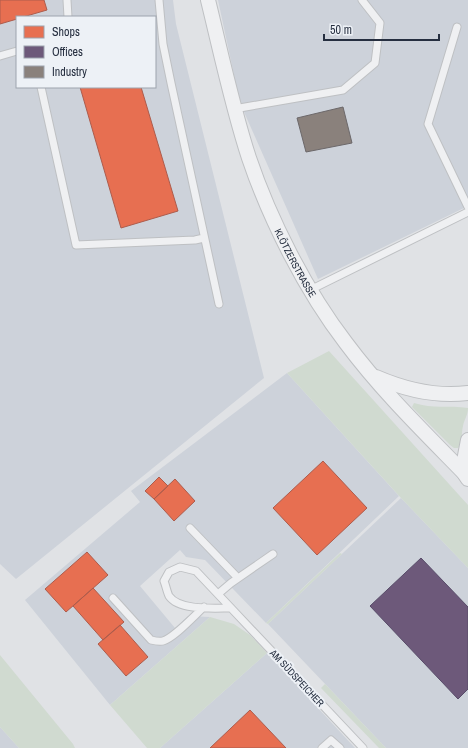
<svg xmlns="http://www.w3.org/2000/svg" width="468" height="748" viewBox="0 0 468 748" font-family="'Archivo Narrow',sans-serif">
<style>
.built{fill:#cdd2da;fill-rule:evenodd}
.green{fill:#d0dad0}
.shops{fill:#e76f51;stroke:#ad5c4c}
.offices{fill:#6d597a;stroke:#584c69}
.industry{fill:#8a817c;stroke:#6c686a}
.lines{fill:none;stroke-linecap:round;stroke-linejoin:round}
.lane-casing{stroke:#bec0c3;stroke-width:9}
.street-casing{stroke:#bec0c3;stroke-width:16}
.lane{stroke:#eff0f2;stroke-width:7}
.street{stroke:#eff0f2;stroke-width:14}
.labels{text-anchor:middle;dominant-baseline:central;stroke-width:4;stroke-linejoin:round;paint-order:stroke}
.street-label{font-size:10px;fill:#262f40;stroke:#edf1f6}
</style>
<rect width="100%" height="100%" fill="#e0e2e5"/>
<!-- built -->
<path class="built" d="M0 0H173L176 24 264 378 16 579 0 564ZM17 17H155V87H17Z
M218 0H468V206L318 279 240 103Z
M287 373 399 496 266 623 205 560 186 557 180 550 140 586 175 628 188 616 210 617 110 705 25 600 140 502 131 491Z
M401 498 468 568V748H386L268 624Z
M267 653 355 748H160Z
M0 727 19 748H0Z"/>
<!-- green -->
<path class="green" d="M329 351 468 505V568L401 498 287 373Z
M414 403C433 409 449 405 468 408 468 415 464 420 463 426 461 434 463 442 458 448H454L450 445 412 407Z
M340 553 342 554 268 624 266 623Z
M210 617 234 624 250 635 267 653 160 748H147L110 705Z
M0 655 73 744 75 748H19L0 727Z
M325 684 386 748H379L321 688Z"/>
<!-- shops -->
<path class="shops" d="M0 0H44L47 10 23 17H17V19L0 24Z
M80 87H141L178 211 121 228Z
M323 461 367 508 317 555 273 508Z
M159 477 168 486 154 499 145 491Z
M175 479 195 501 174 521 154 499Z
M87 552 108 575 66 612 45 589Z
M93 588 124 622 103 640 73 606Z
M120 625 148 657 126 676 98 644Z
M250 710 286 748H210Z"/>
<!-- offices -->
<path class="offices" d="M421 558 468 607V689L458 699 370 606Z"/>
<!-- industry -->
<path class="industry" d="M343 107 352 143 306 152 297 118Z"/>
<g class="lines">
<!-- lane casing -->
<g class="lane-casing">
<path id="lane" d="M67 0 68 17
M159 0 163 44 171 83 219 304
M457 27 428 124 468 207
M0 56 17 51
M41 87 76 245 195 240 204 238
M234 109 343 90 375 63 380 23 362 0
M310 290 468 212
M190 528 238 578
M218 594 231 583 273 554
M113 598 151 640C155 641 159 642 163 641 174 638 194 616 204 607
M231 608C215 608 179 611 169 596 167 592 166 586 164 581L169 572 180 567 196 571 231 608 363 748
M322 748 331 740 340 748"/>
</g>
<!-- street casing -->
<g class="street-casing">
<g id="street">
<path id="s1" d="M208 0C221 53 232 106 249 158 270 220 306 291 346 343 381 390 423 431 464 473L468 479"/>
<path d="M376 377C406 390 436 397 468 393"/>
<path d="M464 473V461L468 440"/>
</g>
</g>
<!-- lane -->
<use href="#lane" class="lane"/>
<!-- street -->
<use href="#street" class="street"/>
</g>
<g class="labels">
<!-- street labels -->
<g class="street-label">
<text stroke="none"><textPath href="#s1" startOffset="278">KLÖTZERSTRASSE</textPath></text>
<text transform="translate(297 678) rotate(47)">AM SÜDSPEICHER</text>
</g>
</g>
<!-- legend -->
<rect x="16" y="16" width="140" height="72" fill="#edf1f6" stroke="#9da3ad"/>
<rect x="24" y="26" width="20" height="12" fill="#e76f51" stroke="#9da3ad"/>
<text x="52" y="36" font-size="12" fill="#262f40">Shops</text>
<rect x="24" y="46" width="20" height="12" fill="#6d597a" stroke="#9da3ad"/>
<text x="52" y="56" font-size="12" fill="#262f40">Offices</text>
<rect x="24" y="66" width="20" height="12" fill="#8a817c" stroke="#9da3ad"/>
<text x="52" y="76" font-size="12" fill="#262f40">Industry</text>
<!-- scale -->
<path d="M324 34v6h115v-6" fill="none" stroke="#262f40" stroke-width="2"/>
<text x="330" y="34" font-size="12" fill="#262f40" stroke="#edf1f6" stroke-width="3" paint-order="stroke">50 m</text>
</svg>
